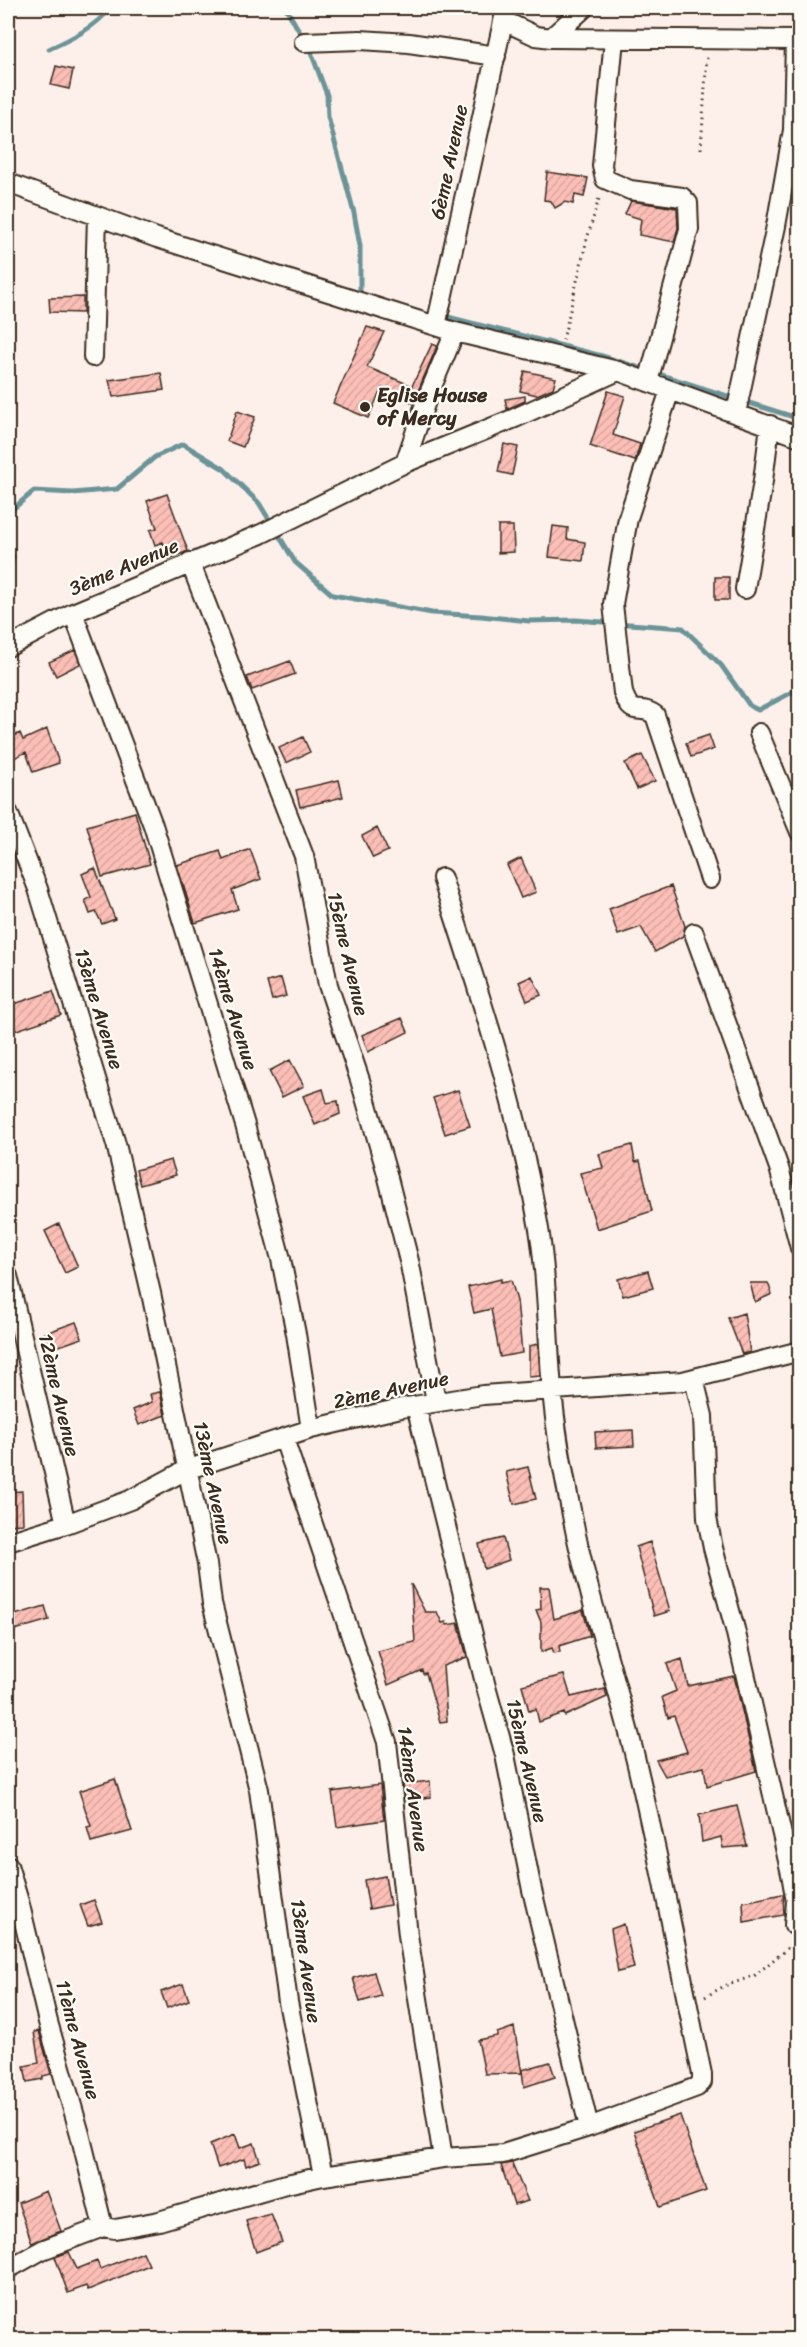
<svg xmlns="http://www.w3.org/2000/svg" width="807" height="2347" viewBox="0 0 807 2347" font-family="Sriracha,sans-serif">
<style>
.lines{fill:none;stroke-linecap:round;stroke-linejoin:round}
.stream{stroke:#6c9498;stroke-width:5}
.building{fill:url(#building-hatch);stroke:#3b2a1e;stroke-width:1.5}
.street-casing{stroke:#3b2a1e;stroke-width:22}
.path{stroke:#3b2a1e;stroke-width:3;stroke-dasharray:1.5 4.5;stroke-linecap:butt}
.street{stroke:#fdfcf7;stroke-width:18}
.poi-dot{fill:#3b2a1e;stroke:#fdfcf7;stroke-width:2}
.labels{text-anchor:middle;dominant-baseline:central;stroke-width:4.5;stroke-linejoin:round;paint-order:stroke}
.street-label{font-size:20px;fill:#3b2a1e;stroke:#fdfcf7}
.poi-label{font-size:20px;font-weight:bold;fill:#3b2a1e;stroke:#fdfcf7;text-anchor:start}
</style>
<defs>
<pattern id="building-hatch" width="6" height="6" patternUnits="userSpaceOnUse" patternTransform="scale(1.5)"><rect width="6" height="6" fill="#fbbfb7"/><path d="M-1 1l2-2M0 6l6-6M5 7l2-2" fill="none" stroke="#d8a49d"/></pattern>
</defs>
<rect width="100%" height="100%" fill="#fdf0ea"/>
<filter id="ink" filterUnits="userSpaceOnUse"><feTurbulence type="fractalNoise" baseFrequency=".0167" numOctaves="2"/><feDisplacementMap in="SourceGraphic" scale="12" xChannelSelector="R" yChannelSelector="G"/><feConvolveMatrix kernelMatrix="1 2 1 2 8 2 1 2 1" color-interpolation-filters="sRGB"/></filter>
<g filter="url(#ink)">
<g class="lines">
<!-- stream -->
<path class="stream" d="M286 8 311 52 327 95 328 117 354 213 360 246V293
M49 49C71 39 96 27 110 8
M445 313 444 316 602 356 800 419
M8 513 34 491 73 493 117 489 155 457 183 444 224 469 259 503 295 562 333 595 432 613 481 616 529 621 576 620 683 628 721 665 750 706 758 710 800 688
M8 543 13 557 8 572"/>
</g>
<!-- building -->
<path class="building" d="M56 66 73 70 69 89 51 85Z
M547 172 588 178 584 197 575 195 573 204 565 202 555 208 551 201 544 200Z
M631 201 677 208 678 228 674 242 639 235 641 219 625 214Z
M83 297V313L50 312 49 298Z
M367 327 384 332 367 367 412 386 432 344 437 346 413 403 382 388 368 418 333 403Z
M525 371 556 378 553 388 537 395 520 391Z
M161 373 164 390 113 397 109 380Z
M608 391 625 396 613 435 640 444 635 461 590 446Z
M525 396V401L507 409 505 399Z
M237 411 255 417 243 447 227 441Z
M504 444 518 447 512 475 498 472Z
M167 494 188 551 169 559 163 542 155 545 150 530 157 528 147 501Z
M498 526H513L514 552 498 553Z
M553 526 568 528 567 539 585 542 583 561 549 557Z
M715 577H729V600H715Z
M75 650 80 664 56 676 49 662Z
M290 661 295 674 252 690 247 677Z
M47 729 59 763 33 772 26 752 8 761V739L20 733 23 740Z
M709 735 714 749 691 757 686 743Z
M303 737 310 752 286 763 279 748Z
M642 755 655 781 637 789 625 763Z
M339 780 343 797 300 807 296 790Z
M135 812 150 864 102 877 87 826Z
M377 828 388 851 373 858 362 836Z
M250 849 261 879 232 890 238 909 195 923 177 865 220 851 223 860Z
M521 858 536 892 521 898 507 865Z
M95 868 115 919 102 924 96 912 90 914 85 900 91 897 82 874Z
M671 886 685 926 683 936 655 952 641 927 618 935 609 909Z
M532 976 541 995 527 1001 519 982Z
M281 978 286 996 272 1000 267 982Z
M53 991 61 1015 8 1033V1006Z
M402 1018 408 1032 368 1052 362 1035Z
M290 1060 304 1086 282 1097 269 1071Z
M323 1089 327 1103 338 1101 340 1114 315 1125 303 1096Z
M458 1090 470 1126 445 1134 433 1098Z
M632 1145 635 1162 640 1161 652 1211 597 1229 580 1173 603 1168 599 1154Z
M171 1160 176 1175 140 1185 136 1170Z
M59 1224 78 1267 65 1273 45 1231Z
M648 1271 653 1288 623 1296 618 1279Z
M501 1279V1282L511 1280 517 1301 522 1353 500 1357 491 1309 474 1313 468 1287Z
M750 1283H768L772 1294 755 1302Z
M744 1313 750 1352 742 1354 728 1318Z
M76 1322 82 1338 45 1351 40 1335Z
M538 1344 540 1376 529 1377V1346Z
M160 1392 165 1415 139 1425 133 1410 152 1402 150 1394Z
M633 1430 634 1446 596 1448 595 1432Z
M528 1467 536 1499 514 1504 506 1472Z
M22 1491 23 1524 8 1525V1492Z
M503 1538 509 1560 484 1569 479 1544Z
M650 1542 670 1611 654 1616 636 1547Z
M411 1584 425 1612H437L442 1623 446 1622 447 1625 458 1623 467 1657 443 1666 447 1721 440 1722 426 1673 423 1674 422 1670 388 1685 378 1651 415 1642Z
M540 1587H549L554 1619 583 1610 590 1636 559 1646 560 1652 554 1653 552 1648 541 1652V1622L536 1610 541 1609Z
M45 1606 49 1620 8 1632V1617Z
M682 1659 688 1686 734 1676 756 1771 707 1786 704 1767 665 1776 656 1760 687 1752 674 1716 668 1718 662 1697 676 1691 667 1664Z
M564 1675 571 1697 605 1689 607 1697 565 1716 564 1713 539 1722 536 1709 529 1711 522 1685Z
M115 1779 132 1831 91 1842 87 1827 91 1826 79 1791Z
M430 1781 431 1797 405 1800 403 1784Z
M380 1785 384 1820 337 1827 332 1792Z
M737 1806 747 1846 723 1848 721 1837 702 1842 699 1815Z
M385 1876 390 1905 369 1909 364 1880Z
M783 1894 784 1915 744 1922 743 1902Z
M94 1900 102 1922 88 1926 80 1905Z
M624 1924 634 1968 618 1972 611 1929Z
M374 1972 381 1996 360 2002 353 1978Z
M183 1984 189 2000 167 2008 161 1992Z
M514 2027 522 2073 485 2074 478 2040 497 2036V2033Z
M39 2031 51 2074 43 2076V2079L27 2082 24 2066 39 2063 34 2032Z
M550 2062 555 2077 524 2087 522 2070Z
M680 2115 706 2191 660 2207 634 2131Z
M235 2134 240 2148 254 2143 260 2161 246 2166 244 2159 218 2168 210 2144Z
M512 2163 528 2201 514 2205 501 2165Z
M46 2191 61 2231 32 2243 18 2203Z
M271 2214 282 2242 256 2252 246 2221Z
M69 2252 77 2269 97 2261 100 2269 143 2252 149 2265 88 2290 86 2286 68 2293 55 2257Z"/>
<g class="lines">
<!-- street casing -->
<g class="street-casing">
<path id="street" d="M504 21 536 36 551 38 800 40
M551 38 584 8
M614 39 602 166 605 179 630 190 682 197 688 203 689 229 648 382
M304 42 360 40 409 43 496 56
M8 183 157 238 455 332 618 371 800 437
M436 326 506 8
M93 357 97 216
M670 390 628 518 613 604 623 693C634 721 638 702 655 715L710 879
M736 413 776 226 793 130 795 40
M405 463 427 398 455 332
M190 562 304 856 328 985 360 1080 386 1170 410 1265 436 1401
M745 589 763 481 770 425
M73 613 153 825 245 1125 281 1259 296 1334 311 1429
M8 647 73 613 261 534 405 463 515 418 618 371
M759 733 800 832
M8 812 38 889 116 1144 151 1293 207 1564 212 1603 259 1790 288 2002 323 2176
M694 933 779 1168 800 1248
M8 1276 66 1524
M694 1379 703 1416 707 1518 713 1548 735 1629 791 1874 796 1902 794 1925
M416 1406 486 1687 505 1755 532 1890 589 2127
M284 1439 387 1742 408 1935 443 2158
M8 1542 66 1524 130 1500 186 1470 311 1429 401 1408 483 1395 683 1381 800 1351
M8 1865 20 1905 48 2022 80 2134 103 2227
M8 2269 42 2250 103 2227 115 2229 159 2221 282 2185 323 2176 443 2158 503 2154 589 2127 697 2087 702 2082V2074C680 1970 661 1865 636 1761 616 1677 587 1595 571 1510 563 1470 555 1429 552 1388 547 1335 548 1282 539 1229 519 1110 479 993 442 878"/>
</g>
<!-- path -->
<path class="path" d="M701 149 707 56
M563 340 587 239 600 195
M705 1997 724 1986 754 1976 795 1942"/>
<!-- street -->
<use href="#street" class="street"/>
</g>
</g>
<!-- markers -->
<circle class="poi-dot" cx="365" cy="407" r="6"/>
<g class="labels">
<!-- street labels -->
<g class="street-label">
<text transform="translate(449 162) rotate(-78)">6ème Avenue</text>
<text transform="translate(124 567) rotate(-23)">3ème Avenue</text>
<text transform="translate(348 954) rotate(77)">15ème Avenue</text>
<text transform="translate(99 1009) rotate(73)">13ème Avenue</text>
<text transform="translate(233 1009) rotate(73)">14ème Avenue</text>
<text transform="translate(391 1390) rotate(-12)">2ème Avenue</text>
<text transform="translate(59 1395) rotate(77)">12ème Avenue</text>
<text transform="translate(213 1483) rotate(78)">13ème Avenue</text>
<text transform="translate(527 1761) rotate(77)">15ème Avenue</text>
<text transform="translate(413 1789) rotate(82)">14ème Avenue</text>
<text transform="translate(306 1961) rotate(82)">13ème Avenue</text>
<text transform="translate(78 2040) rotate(75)">11ème Avenue</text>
</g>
<!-- poi labels -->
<g class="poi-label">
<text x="377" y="395">Eglise House<tspan x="377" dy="23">of Mercy</tspan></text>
</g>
</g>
<!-- margin -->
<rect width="807" height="2347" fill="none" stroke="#fdfcf7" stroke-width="30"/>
<rect x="15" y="15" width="777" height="2317" fill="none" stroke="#3b2a1e" stroke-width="2" filter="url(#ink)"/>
</svg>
